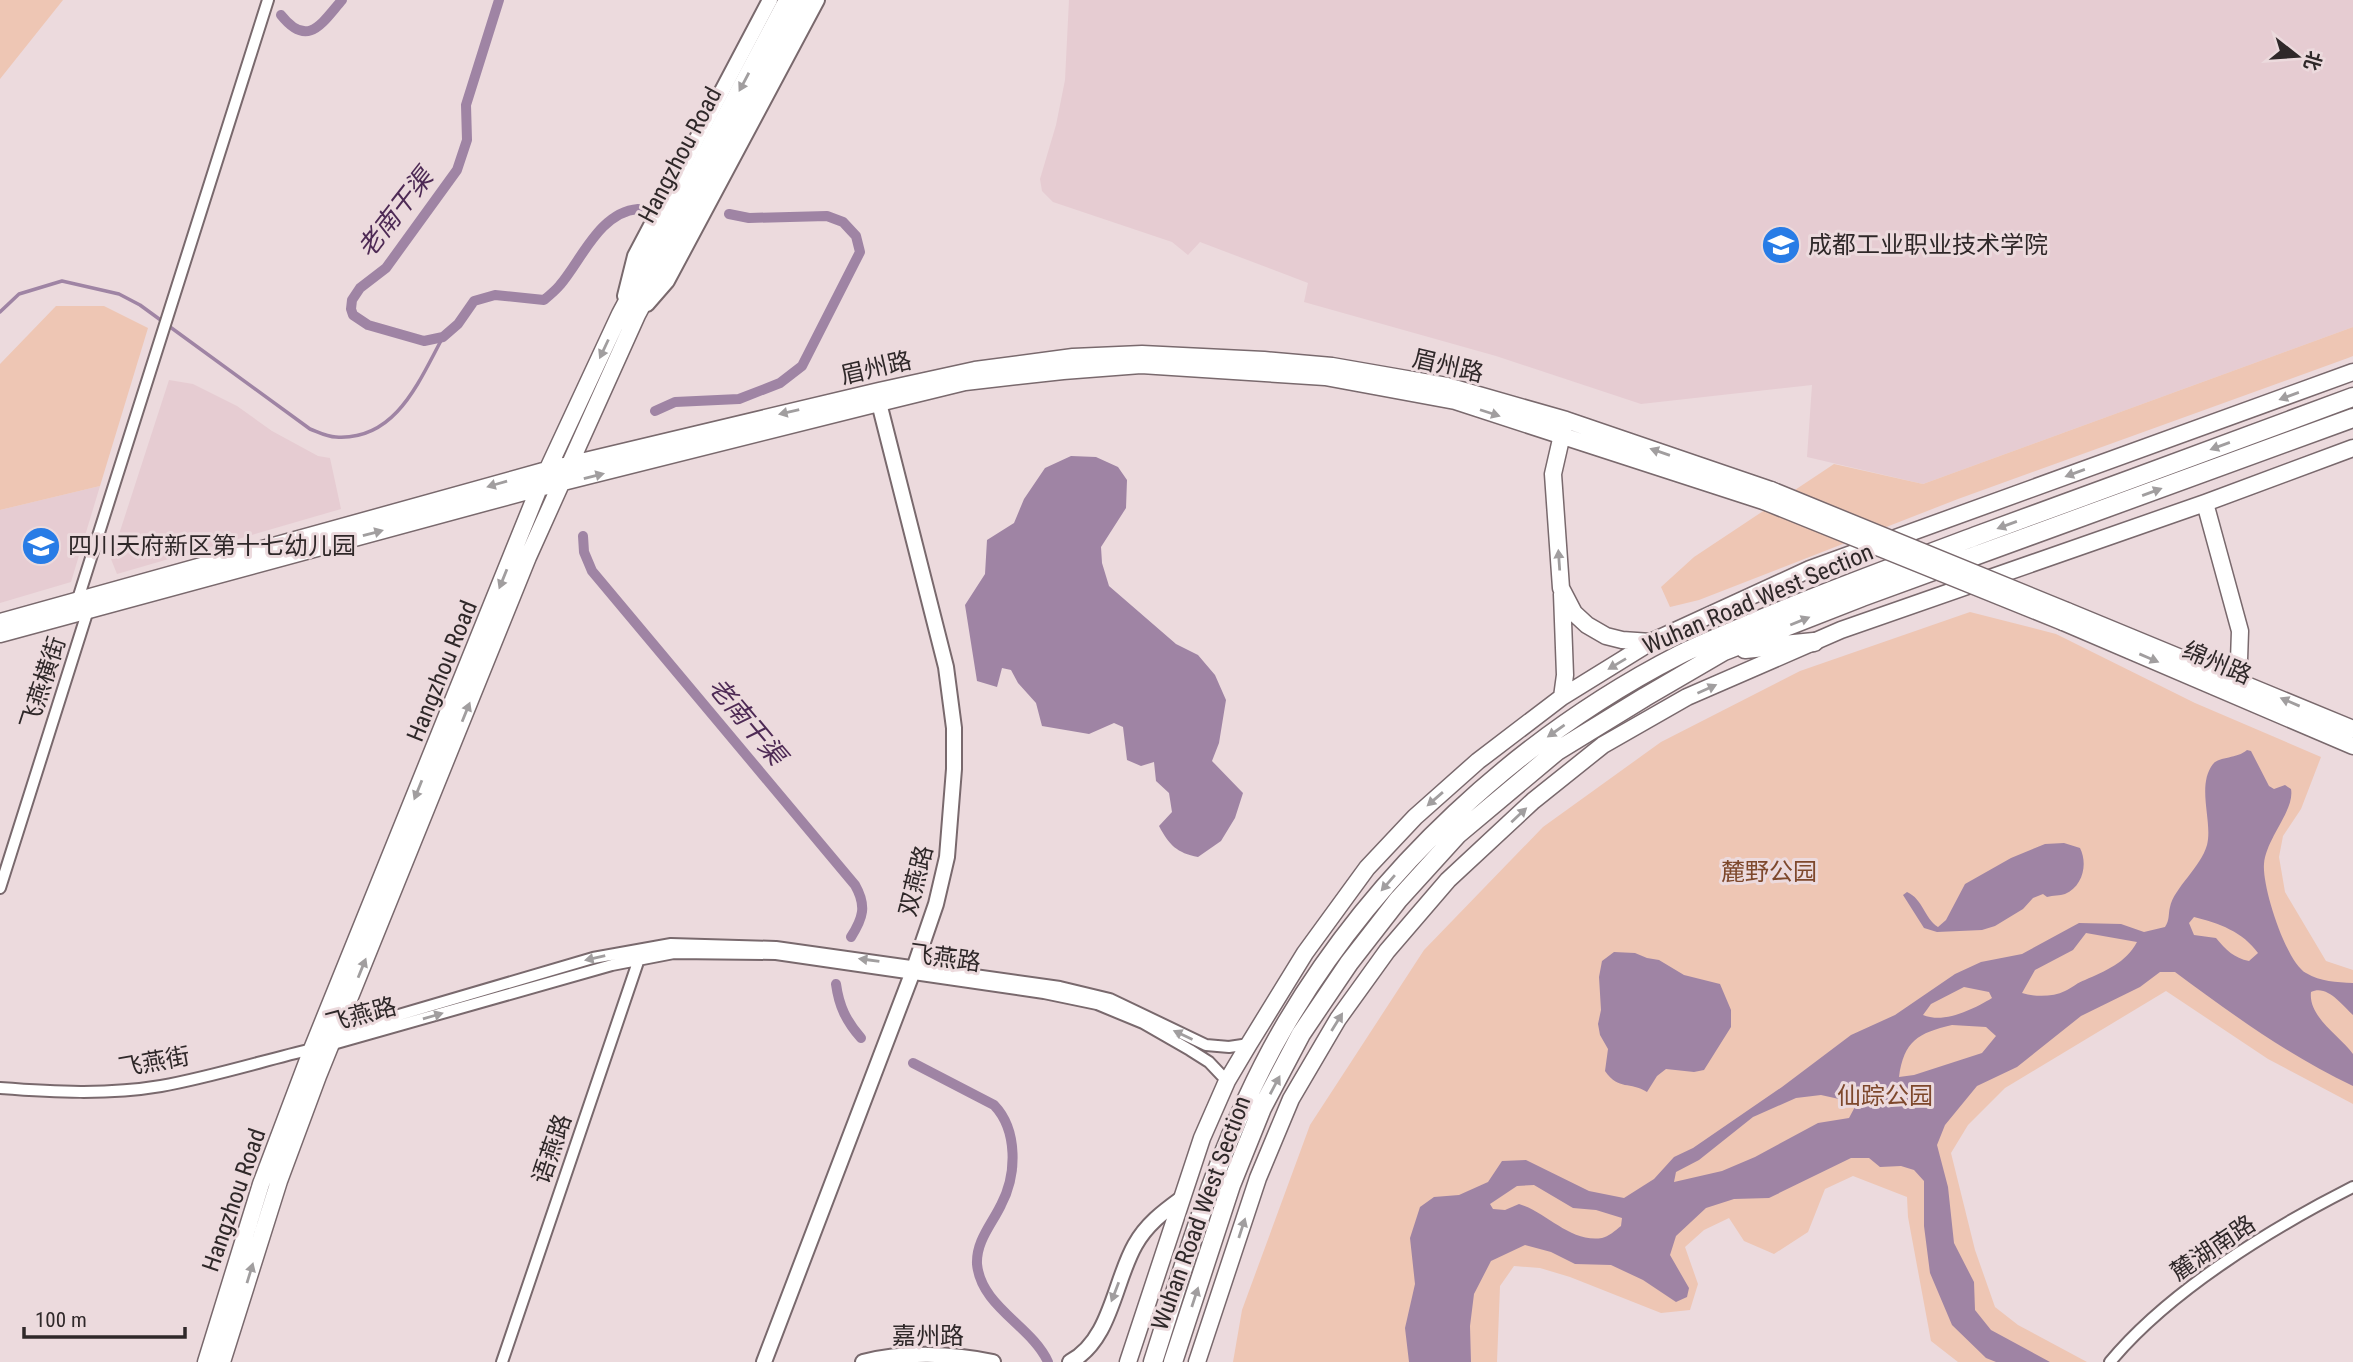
<svg xmlns="http://www.w3.org/2000/svg" width="2353" height="1362" viewBox="0 0 2353 1362" font-family="'Roboto Condensed','Noto Sans SC',sans-serif">
<style>
.built{fill:#e6ccd2}
.green{fill:#eec6b4}
.water{fill:#9f84a4;fill-rule:evenodd}
.lines{fill:none;stroke-linecap:round;stroke-linejoin:round}
.stream{stroke:#9f84a4;stroke-width:3.5}
.canal{stroke:#9f84a4;stroke-width:10}
.minor-casing{stroke:#79696d;stroke-width:14}
.tertiary-casing{stroke:#79696d;stroke-width:18}
.secondary-casing{stroke:#79696d;stroke-width:19}
.trunk-casing{stroke:#79696d;stroke-width:21}
.minor{stroke:#fff;stroke-width:10}
.tertiary{stroke:#fff;stroke-width:14}
.secondary{stroke:#fff;stroke-width:16}
.trunk{stroke:#fff;stroke-width:18}
.secondary-bridge-casing{stroke:#79696d;stroke-width:19;stroke-linecap:butt}
.secondary-bridge{stroke:#fff;stroke-width:16}
.oneway{fill:#a19e9f}
.labels{text-anchor:middle;dominant-baseline:central;stroke-width:6;stroke-linejoin:round;paint-order:stroke}
.street-label{font-size:24px;fill:#2f2829;stroke:#ecdadd}
.poi-label{font-size:24px;fill:#2f2829;stroke:#ecdadd;text-anchor:start}
.park-label{font-size:24px;fill:#7e482c;stroke:#ecdadd}
.water-label{font-size:26px;font-style:italic;fill:#4e2a55;stroke:#ecdadd}
</style>
<rect width="100%" height="100%" fill="#ecdadd"/>
<!-- built -->
<path class="built" d="M1069 0H2353V327L1923 484 1807 457 1812 385 1641 404 1496 356 1304 302 1308 283 1200 242 1188 255 1172 242 1053 202 1042 191 1040 179 1056 125 1065 80Z
M169 380 193 384 237 406 272 431 318 456 330 458 341 509 117 574 111 559Z
M100 486 71 582 0 603V510Z"/>
<!-- green -->
<path class="green" d="M0 0H63L0 79Z
M56 306H104L148 328 100 486 0 510V364Z
M2353 327V356L2348 358 1958 499 1699 600 1670 607 1661 587 1694 557 1834 464 1923 484Z
M1970 612 2056 634 2195 703 2321 757 2301 809 2283 836 2279 857 2285 892 2326 961 2353 970V1104L2268 1059 2166 991 2005 1088 1968 1125 1951 1153 1975 1250 1995 1307 2018 1325 2087 1362H1958L1931 1341 1908 1217 1907 1197 1853 1176 1825 1189 1808 1232 1774 1254 1744 1241 1729 1218 1704 1230 1685 1247 1698 1284 1690 1310 1661 1313 1570 1277 1540 1268 1514 1266 1500 1286 1497 1362H1233L1242 1310 1310 1125 1424 950 1543 827 1661 742 1800 671Z"/>
<!-- water -->
<path class="water" d="M1071 456 1096 457 1118 467 1127 480 1126 508 1101 547 1102 563 1109 586 1176 644 1198 655 1215 675 1226 700 1219 743 1212 761 1243 793 1235 818 1221 841 1198 857C1177 853 1169 845 1159 826L1172 812 1169 793 1156 781 1154 762 1141 766 1127 760 1123 727 1114 723 1089 734 1042 726 1036 703 1018 683 1011 670 1002 668 997 687 977 681 965 605 985 574 987 540 1014 523 1024 499 1045 468Z
M2247 750 2251 751 2269 786 2274 789 2285 785 2291 789C2295 810 2266 838 2264 864 2262 887 2286 962 2306 973 2321 982 2336 982 2353 983V1015C2342 1005 2327 984 2311 992 2308 1017 2340 1036 2353 1054V1086C2289 1056 2232 1014 2175 972H2160L2140 987 2081 1016 2017 1067 1977 1086 1945 1125 1937 1145 1948 1187 1954 1243 1974 1282 1975 1310 1991 1330 2050 1362H1996L1986 1358 1952 1325 1930 1273 1924 1226V1181L1914 1170 1901 1166 1880 1167 1869 1158H1851L1769 1198 1734 1199 1706 1208 1676 1236 1670 1255 1689 1288 1687 1297 1676 1302 1643 1280 1611 1265 1575 1264 1551 1252 1525 1245 1491 1261 1474 1294 1470 1326 1471 1362H1409L1405 1328 1415 1284 1410 1238 1420 1207 1434 1197 1459 1195 1488 1182 1502 1161 1526 1160 1589 1191 1624 1198 1654 1179 1674 1157 1693 1148 1782 1087 1851 1035 1895 1015 1955 974 1981 962 2022 954 2079 923 2121 924 2144 932 2165 927C2170 919 2168 915 2170 907 2174 888 2201 867 2207 845 2213 821 2196 786 2213 764 2220 756 2237 759 2247 750ZM2194 917C2219 923 2243 932 2258 953L2249 961C2234 958 2226 950 2216 938L2194 935 2189 923ZM2086 933 2137 942C2126 963 2105 971 2085 980 2078 982 2072 988 2065 991 2053 997 2035 997 2022 993L2035 970 2073 950ZM1964 987 1989 992 1992 998C1974 1009 1944 1024 1923 1015L1931 1004ZM1952 1025 1986 1027 1996 1036 1982 1053 1914 1075 1899 1077C1904 1041 1918 1033 1952 1025ZM1821 1095 1857 1103 1849 1118 1818 1123 1755 1157 1722 1171 1674 1182 1676 1172 1699 1160 1753 1117 1796 1098ZM1534 1185 1573 1208 1596 1210 1622 1218 1621 1226C1616 1230 1608 1237 1602 1238 1570 1243 1547 1212 1519 1204L1505 1210 1493 1209 1490 1204 1517 1186Z
M2064 843 2080 848C2088 864 2083 886 2065 894 2060 896 2053 895 2047 897L2043 894 2033 898 2023 909 1995 926 1982 930 1937 932 1924 928 1903 895 1907 892C1923 899 1924 918 1938 927L1946 920 1965 884 2011 858 2045 844Z
M1614 952 1635 953 1647 958 1659 960 1684 975 1720 984 1731 1010V1027L1704 1070 1694 1072 1666 1069 1657 1076 1647 1092C1630 1081 1619 1091 1605 1071L1608 1049 1600 1035 1598 1024 1601 1010 1599 977 1602 961Z"/>
<g class="lines">
<!-- stream -->
<path class="stream" d="M0 312 19 294 62 281 119 294 140 305 310 429C318 432 327 437 336 437 396 441 419 381 443 337"/>
<!-- canal -->
<path class="canal" d="M499 0 466 105 467 140 457 170 386 268 360 288 352 300 351 309 353 315 368 325 424 341 443 337 458 324 474 301 495 295 544 300C550 295 556 290 560 285 582 259 600 212 638 209
M281 15C308 49 322 23 342 0
M655 411 675 402 739 399 780 383 802 366 860 252 856 236 843 222 827 216 749 218 729 214
M583 536 584 552 592 571 855 885C867 906 863 918 851 937
M836 984C839 1006 846 1021 861 1038
M913 1063 994 1105C1018 1130 1017 1175 1001 1205 992 1224 976 1241 977 1264 981 1307 1032 1326 1048 1362"/>
<!-- minor casing -->
<g class="minor-casing">
<path id="minor" d="M77 602 268 0
M0 888 88 610
M334 1034 593 958 671 944 776 947 1060 987 1110 999 1206 1045 1229 1047 1249 1044
M326 1046 612 965 674 953 776 954 1044 993 1097 1004 1143 1023 1190 1050 1209 1062 1227 1081
M0 1088C53 1092 108 1095 161 1086 211 1077 262 1061 312 1049
M502 1362 640 956
M2110 1362C2169 1291 2270 1229 2353 1187"/>
</g>
<!-- tertiary casing -->
<g class="tertiary-casing">
<path id="tertiary" d="M625 296 635 256 770 0
M647 304 667 281 817 0
M764 1362 912 974 936 904 947 857 954 769V728L946 667 879 403V394
M863 1362C902 1352 953 1353 993 1362
M1070 1362C1111 1340 1114 1282 1135 1245 1146 1225 1163 1212 1181 1199"/>
</g>
<!-- secondary casing -->
<g class="secondary-casing">
<path id="secondary" d="M1564 426 1553 474 1561 588 1574 613 1587 625 1606 636 1622 640 1651 642
M2205 503 2240 631 2239 660 2230 687
M1562 594 1565 675 1562 697
M2067 611 2353 729
M0 622 547 470 879 391 975 370 1073 357 1142 354 1264 360 1332 366 1447 386 1566 420 1771 490
M2063 622 2353 746
M0 634 539 488 879 403 965 382 1063 371 1141 365 1325 377 1455 401 1766 502
M206 1362 261 1184 312 1049 539 488 620 314 787 0
M222 1362 279 1181 318 1076 528 557 637 315 804 0
M1128 1362 1202 1138 1227 1081 1249 1044 1305 953 1367 868 1415 817 1478 761 1562 697 1651 642 1810 569 2353 372
M1197 1362 1258 1178 1291 1099 1338 1019 1387 951 1448 880 1533 801 1603 745 1687 697 1841 630 2205 503 2353 448"/>
</g>
<!-- trunk casing -->
<g class="trunk-casing">
<path id="trunk" d="M1745 649 1814 642
M1153 1362C1190 1246 1223 1132 1284 1027 1375 871 1519 737 1679 655 1703 643 1729 633 1754 622 1827 591 1902 564 1976 536 2102 490 2227 444 2353 397
M1173 1362 1231 1185 1262 1108 1301 1034 1349 963 1398 900 1458 834 1557 751 1645 697 1724 651 1862 597 2353 418"/>
</g>
<!-- minor -->
<use href="#minor" class="minor"/>
<!-- tertiary -->
<use href="#tertiary" class="tertiary"/>
<!-- secondary -->
<use href="#secondary" class="secondary"/>
<!-- trunk -->
<use href="#trunk" class="trunk"/>
<!-- secondary-bridge casing -->
<g class="secondary-bridge-casing">
<path id="secondary-bridge" d="M1771 490 2067 611
M1766 502 2063 622"/>
</g>
<!-- secondary-bridge -->
<use href="#secondary-bridge" class="secondary-bridge"/>
</g>
<!-- one-way arrows -->
<defs><path id="oneway-solid" d="M-6-.8H1V-3.2L6.5 0L1 3.2V.8H-6Z" transform="scale(1.75)"/></defs>
<g class="oneway">
<use href="#oneway-solid" transform="translate(744 82) rotate(118)"/>
<use href="#oneway-solid" transform="translate(604 349) rotate(115)"/>
<use href="#oneway-solid" transform="translate(2289 396) rotate(160)"/>
<use href="#oneway-solid" transform="translate(789 412) rotate(167)"/>
<use href="#oneway-solid" transform="translate(1490 413) rotate(18)"/>
<use href="#oneway-solid" transform="translate(2220 446) rotate(160)"/>
<use href="#oneway-solid" transform="translate(1660 452) rotate(-161)"/>
<use href="#oneway-solid" transform="translate(2075 473) rotate(160)"/>
<use href="#oneway-solid" transform="translate(594 476) rotate(-14)"/>
<use href="#oneway-solid" transform="translate(497 484) rotate(164)"/>
<use href="#oneway-solid" transform="translate(2152 492) rotate(-20)"/>
<use href="#oneway-solid" transform="translate(2007 525) rotate(160)"/>
<use href="#oneway-solid" transform="translate(373 533) rotate(-15)"/>
<use href="#oneway-solid" transform="translate(1559 560) rotate(-94)"/>
<use href="#oneway-solid" transform="translate(503 579) rotate(112)"/>
<use href="#oneway-solid" transform="translate(1800 621) rotate(-22)"/>
<use href="#oneway-solid" transform="translate(2149 658) rotate(23)"/>
<use href="#oneway-solid" transform="translate(1617 664) rotate(149)"/>
<use href="#oneway-solid" transform="translate(1707 689) rotate(-24)"/>
<use href="#oneway-solid" transform="translate(2290 702) rotate(-157)"/>
<use href="#oneway-solid" transform="translate(466 712) rotate(-68)"/>
<use href="#oneway-solid" transform="translate(1556 731) rotate(145)"/>
<use href="#oneway-solid" transform="translate(418 790) rotate(112)"/>
<use href="#oneway-solid" transform="translate(1435 799) rotate(139)"/>
<use href="#oneway-solid" transform="translate(1519 815) rotate(-43)"/>
<use href="#oneway-solid" transform="translate(1388 883) rotate(131)"/>
<use href="#oneway-solid" transform="translate(595 958) rotate(167)"/>
<use href="#oneway-solid" transform="translate(869 960) rotate(-172)"/>
<use href="#oneway-solid" transform="translate(362 968) rotate(-68)"/>
<use href="#oneway-solid" transform="translate(433 1016) rotate(-16)"/>
<use href="#oneway-solid" transform="translate(1337 1022) rotate(-58)"/>
<use href="#oneway-solid" transform="translate(1183 1035) rotate(-155)"/>
<use href="#oneway-solid" transform="translate(1275 1085) rotate(-62)"/>
<use href="#oneway-solid" transform="translate(1242 1228) rotate(-72)"/>
<use href="#oneway-solid" transform="translate(250 1273) rotate(-73)"/>
<use href="#oneway-solid" transform="translate(1115 1292) rotate(111)"/>
<use href="#oneway-solid" transform="translate(1195 1297) rotate(-72)"/>
</g>
<!-- icons -->
<defs>
<g id="school-disc" transform="scale(2.0125)"><circle r="9.5" fill="#287ce6" stroke="#ecdadd"/><path d="M0-5L7-2L0 1L-7-2ZM-4 1L0 2.5L4 1V4Q0 6-4 4Z" fill="#fff"/></g>
</defs>
<g fill-rule="evenodd">
<use href="#school-disc" x="1781" y="245"/>
<use href="#school-disc" x="41" y="546"/>
</g>
<g class="labels">
<!-- street labels -->
<g class="street-label">
<text transform="translate(680 155) rotate(-62)">Hangzhou Road</text>
<text transform="translate(1448 366) rotate(13)">眉州路</text>
<text transform="translate(876 368) rotate(-13)">眉州路</text>
<text transform="translate(1758 599) rotate(-23)">Wuhan Road West Section</text>
<text transform="translate(2217 663) rotate(23)">绵州路</text>
<text transform="translate(442 671) rotate(-68)">Hangzhou Road</text>
<text transform="translate(43 683) rotate(-72)">飞燕横街</text>
<text transform="translate(916 881) rotate(-76)">双燕路</text>
<text transform="translate(945 958) rotate(8)">飞燕路</text>
<text transform="translate(361 1015) rotate(-15)">飞燕路</text>
<text transform="translate(154 1062) rotate(-10)">飞燕街</text>
<text transform="translate(552 1149) rotate(-71)">语燕路</text>
<text transform="translate(234 1200) rotate(-71)">Hangzhou Road</text>
<text transform="translate(1201 1213) rotate(-70)">Wuhan Road West Section</text>
<text transform="translate(2213 1248) rotate(-34)">麓湖南路</text>
<text x="928" y="1336">嘉州路</text>
</g>
<!-- poi labels -->
<g class="poi-label">
<text x="1808" y="245">成都工业职业技术学院</text>
<text x="68" y="546">四川天府新区第十七幼儿园</text>
</g>
<!-- park labels -->
<g class="park-label">
<text x="1769" y="872">麓野公园</text>
<text x="1885" y="1096">仙踪公园</text>
</g>
<!-- water labels -->
<g class="water-label">
<text transform="translate(395 213) rotate(-52)">老南干渠</text>
<text transform="translate(747 721) rotate(50)">老南干渠</text>
</g>
</g>
<!-- north arrow -->
<g transform="translate(2297 56) rotate(107)" stroke="#ecdadd" stroke-width="5" paint-order="stroke">
<path d="M0-5L12 26L0 18L-12 26Z" fill="#2f2829"/>
<text y="-10" font-size="19" font-weight="bold" text-anchor="middle" fill="#2f2829">北</text>
</g>
<!-- scale -->
<path d="M24 1327v10h161v-10" fill="none" stroke="#2f2829" stroke-width="3.5"/>
<text x="35" y="1327" font-size="21" fill="#2f2829" stroke="#ecdadd" stroke-width="5" paint-order="stroke">100 m</text>
</svg>
